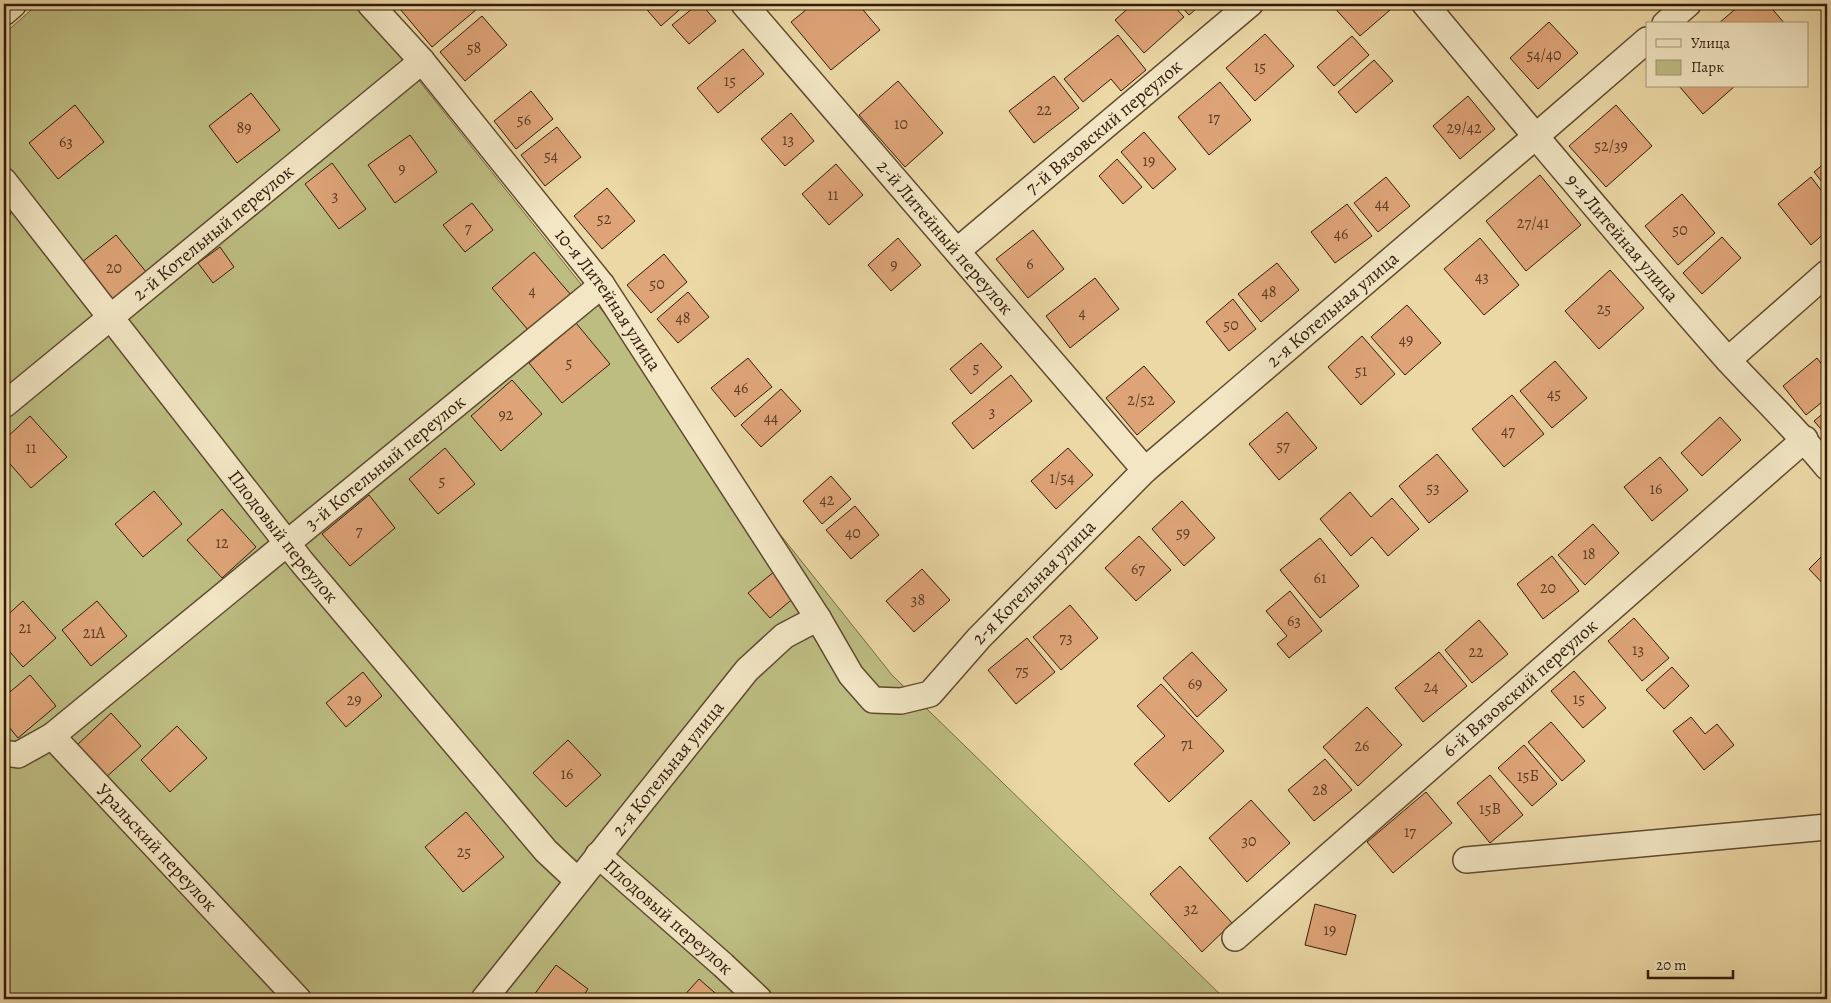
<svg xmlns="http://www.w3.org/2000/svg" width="1831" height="1003" viewBox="0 0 1831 1003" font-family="Alegreya,serif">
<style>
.green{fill:#bdbd82;stroke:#786c46}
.building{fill:#dea478;stroke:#331b09}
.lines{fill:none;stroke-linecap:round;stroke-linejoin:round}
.street-casing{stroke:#614a30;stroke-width:28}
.secondary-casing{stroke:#331b09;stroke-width:30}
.street{stroke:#f2e6c4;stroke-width:25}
.secondary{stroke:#f2e6c4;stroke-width:28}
.labels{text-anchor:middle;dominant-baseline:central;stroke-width:4.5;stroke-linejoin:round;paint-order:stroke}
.number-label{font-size:16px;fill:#5e3d25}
.street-label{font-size:19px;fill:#331b09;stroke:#f2e6c4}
</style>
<rect width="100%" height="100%" fill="#ebd8a5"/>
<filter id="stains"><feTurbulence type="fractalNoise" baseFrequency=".004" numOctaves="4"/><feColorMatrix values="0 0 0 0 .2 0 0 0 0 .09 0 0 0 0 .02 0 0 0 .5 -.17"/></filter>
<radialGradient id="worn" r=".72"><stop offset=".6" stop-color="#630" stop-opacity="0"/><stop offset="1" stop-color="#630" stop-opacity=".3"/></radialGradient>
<!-- green -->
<path class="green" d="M38 4H358L892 675 1225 999H4V34Z"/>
<!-- building -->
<path class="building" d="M406 4H473L477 9 432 47 400 9Z
M642 4H686L661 26Z
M698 4H701L716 21 689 44 672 25Z
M813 4H858L880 30 831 70 791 22Z
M1133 4H1172L1184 17 1144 53 1115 20Z
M1179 4H1202L1189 15Z
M1331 4H1397L1360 36Z
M1741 4H1768L1785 24H1718Z
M1804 4H1817L1809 10Z
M482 16 507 45 465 81 440 52Z
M1549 22 1578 53 1538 89 1510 58Z
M1265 34 1294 66 1255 101 1226 68Z
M1118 35 1146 70 1121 91 1111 79 1083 102 1064 79Z
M1352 36 1369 55 1334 86 1317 67Z
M743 49 764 74 718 113 697 88Z
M1374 60 1393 81 1356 113 1338 92Z
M1054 76 1079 108 1034 143 1009 111Z
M898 81 943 133 905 167 859 115Z
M1220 82 1251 120 1209 155 1178 117Z
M1679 86H1735L1703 114Z
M531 91 553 119 516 149 494 121Z
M251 93 280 130 237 163 209 126Z
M1468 96 1495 129 1460 159 1433 126Z
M75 105 104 142 58 179 29 143Z
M1616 105 1652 146 1606 187 1569 146Z
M791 113 814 141 785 166 761 139Z
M557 127 581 157 545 186 521 155Z
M1144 132 1176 169 1153 189 1121 152Z
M410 135 437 172 395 203 368 165Z
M1117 159 1142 187 1123 204 1099 176Z
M1827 161V188L1814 172Z
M332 163 366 209 339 229 305 184Z
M836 164 863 195 829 225 802 194Z
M1540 175 1581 225 1526 271 1486 221Z
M1386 177 1410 206 1378 232 1354 203Z
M1811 177 1827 198V231L1811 245 1778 204Z
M607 188 635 221 602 249 574 216Z
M4 194 14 206 4 228Z
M1682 194 1715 233 1678 265 1645 226Z
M472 203 493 230 465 252 443 225Z
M1347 204 1372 236 1335 263 1311 232Z
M1033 230 1064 269 1028 298 996 259Z
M116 235 147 273 113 301 82 262Z
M1722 237 1741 258 1702 294 1683 273Z
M898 238 921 265 891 291 868 265Z
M1480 238 1519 285 1484 315 1444 269Z
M220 247 234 267 213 283 198 263Z
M534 252 571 295 529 331 492 288Z
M664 254 687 282 651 313 627 285Z
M1277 263 1299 290 1261 322 1238 294Z
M1610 270 1644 308 1599 349 1565 311Z
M1095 278 1119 309 1070 348 1046 316Z
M688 292 709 317 678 343 657 319Z
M1233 299 1256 329 1229 351 1206 322Z
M1407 305 1441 343 1405 375 1371 337Z
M576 323 610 364 562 403 529 363Z
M1362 336 1395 374 1361 405 1328 367Z
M981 343 1002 367 971 394 950 369Z
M748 358 772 387 735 417 711 388Z
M1817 358 1827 371V398L1806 415 1783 386Z
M1555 361 1587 398 1552 428 1520 391Z
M1144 366 1175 402 1137 435 1106 398Z
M1011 375 1032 401 973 449 952 423Z
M512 380 542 414 501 451 471 416Z
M781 389 801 411 761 447 741 425Z
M1512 395 1544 434 1504 467 1472 429Z
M1827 410V436L1814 421Z
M1287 412 1317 448 1279 480 1249 444Z
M30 416 67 457 31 488 4 457V440Z
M1720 417 1741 440 1702 476 1681 453Z
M445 448 475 484 438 514 409 479Z
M1068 448 1093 475 1056 509 1031 481Z
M1437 454 1468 491 1429 523 1399 486Z
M1660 457 1688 490 1652 521 1624 487Z
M831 476 851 499 822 524 803 501Z
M154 491 182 524 143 557 115 524Z
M1350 492 1371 517 1392 498 1419 529 1388 556 1372 537 1351 556 1320 519Z
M369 495 395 528 350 566 322 534Z
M1182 501 1215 538 1184 566 1152 529Z
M855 506 879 535 851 559 826 530Z
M222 509 256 547 222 578 187 540Z
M1593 524 1619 553 1585 585 1558 555Z
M1139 536 1171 570 1136 601 1105 568Z
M1320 538 1359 586 1320 618 1280 570Z
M1827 551V588L1809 569Z
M1552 556 1579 591 1543 619 1517 584Z
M922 569 950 600 914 632 886 601Z
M775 571 796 596 770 618 748 593Z
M1290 591 1322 631 1289 658 1277 644 1287 636 1266 611Z
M23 601 56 638 23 667 4 645V618Z
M97 601 127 636 91 666 62 630Z
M1070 605 1098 638 1061 670 1033 637Z
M1634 618 1669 658 1642 681 1608 641Z
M1479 620 1508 654 1472 683 1445 650Z
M1027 638 1055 672 1016 704 988 670Z
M1192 652 1227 690 1197 717 1163 678Z
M1439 652 1467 686 1423 722 1395 688Z
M1672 667 1689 686 1664 709 1646 690Z
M1574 671 1606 708 1583 728 1551 691Z
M363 672 382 696 346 727 326 703Z
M30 675 56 706 18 738 4 721V697Z
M1161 684 1224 751 1169 802 1134 764 1165 736 1137 706Z
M1367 707 1402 745 1358 786 1323 747Z
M111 713 141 746 104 779 75 747Z
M1691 717 1705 734 1717 724 1734 745 1704 770 1673 731Z
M1551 722 1585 761 1562 781 1528 742Z
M177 726 207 758 170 792 141 760Z
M568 740 601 775 566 807 533 773Z
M1524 745 1557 784 1532 806 1498 768Z
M1325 759 1352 790 1314 821 1288 790Z
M1490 775 1523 815 1490 843 1457 803Z
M1426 792 1452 823 1393 873 1367 842Z
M1251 800 1290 843 1247 882 1209 838Z
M466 812 504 857 463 892 425 847Z
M1180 866 1232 923 1202 952 1150 894Z
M1315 904 1356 915 1346 955 1305 945Z
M556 965 588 989 581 999H531Z
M699 979 722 999H681Z"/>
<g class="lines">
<!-- street casing -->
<g class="street-casing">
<g id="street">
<path id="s1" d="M370 4 422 61 602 285 818 618 851 675 873 700 901 701 930 694 979 638 1145 470 1535 137 1647 40"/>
<path id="s2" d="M744 4 1145 470"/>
<path id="s3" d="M1425 4C1524 123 1624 242 1727 359 1760 395 1796 429 1827 467"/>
<path d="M1665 24 1688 4"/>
<path id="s4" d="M4 181 301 561 546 851 578 881"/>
<path id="s5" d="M957 251 1250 4"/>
<path d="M1728 360 1827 273"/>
<path id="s6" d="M4 405 422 61"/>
<path id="s7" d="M52 736 602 285"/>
<path id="s8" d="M4 753 18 755 52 736 298 999"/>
<path id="s9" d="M598 855 723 965 759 999"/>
<path d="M1466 860 1827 827"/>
<path id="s10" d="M1235 938 1805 439"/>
<path id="s11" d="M484 999 747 670 784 636 818 618"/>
</g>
</g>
<!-- secondary casing -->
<g class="secondary-casing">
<path id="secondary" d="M4 11 12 4"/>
</g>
<!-- street -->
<use href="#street" class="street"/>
<!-- secondary -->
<use href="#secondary" class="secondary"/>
</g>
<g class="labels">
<!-- number labels -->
<g class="number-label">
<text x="474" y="48">58</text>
<text x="1544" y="55">54/40</text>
<text x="1260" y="67">15</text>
<text x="730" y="81">15</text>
<text x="1044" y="110">22</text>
<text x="1214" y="118">17</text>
<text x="524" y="120">56</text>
<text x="901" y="124">10</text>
<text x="244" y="128">89</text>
<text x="1464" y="128">29/42</text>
<text x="788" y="140">13</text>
<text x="66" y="142">63</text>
<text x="1611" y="146">52/39</text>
<text x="551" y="156">54</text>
<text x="1149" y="161">19</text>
<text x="402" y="169">9</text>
<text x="833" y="195">11</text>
<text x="335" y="196">3</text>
<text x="1382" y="204">44</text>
<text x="604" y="219">52</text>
<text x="1533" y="223">27/41</text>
<text x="468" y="228">7</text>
<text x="1680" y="230">50</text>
<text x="1341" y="234">46</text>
<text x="1030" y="264">6</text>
<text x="894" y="265">9</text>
<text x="114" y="268">20</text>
<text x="1482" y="277">43</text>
<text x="657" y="284">50</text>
<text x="532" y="291">4</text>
<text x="1269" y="292">48</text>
<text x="1604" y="309">25</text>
<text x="1082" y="313">4</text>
<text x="683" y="318">48</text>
<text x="1231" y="325">50</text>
<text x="1406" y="340">49</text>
<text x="569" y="363">5</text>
<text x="976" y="368">5</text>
<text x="1361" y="371">51</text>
<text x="741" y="388">46</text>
<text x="1554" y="394">45</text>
<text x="1141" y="400">2/52</text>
<text x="992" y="412">3</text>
<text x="506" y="415">92</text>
<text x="771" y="418">44</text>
<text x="1508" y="431">47</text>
<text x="1283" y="446">57</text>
<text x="31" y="448">11</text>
<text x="1062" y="478">1/54</text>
<text x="442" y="481">5</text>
<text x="1433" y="488">53</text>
<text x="1656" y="489">16</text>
<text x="827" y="500">42</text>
<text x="359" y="531">7</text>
<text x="853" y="533">40</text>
<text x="1183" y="533">59</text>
<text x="222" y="543">12</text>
<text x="1589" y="554">18</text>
<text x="1138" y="569">67</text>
<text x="1320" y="578">61</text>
<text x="1548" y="588">20</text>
<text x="918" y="600">38</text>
<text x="1294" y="621">63</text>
<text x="25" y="628">21</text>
<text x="94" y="633">21А</text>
<text x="1066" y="638">73</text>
<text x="1638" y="650">13</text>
<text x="1476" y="652">22</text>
<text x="1022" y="671">75</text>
<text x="1195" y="684">69</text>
<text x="1431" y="687">24</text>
<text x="1579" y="699">15</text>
<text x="354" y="700">29</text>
<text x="1187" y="744">71</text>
<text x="1362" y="746">26</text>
<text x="567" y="774">16</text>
<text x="1528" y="776">15Б</text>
<text x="1320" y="790">28</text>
<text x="1490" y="809">15В</text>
<text x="1410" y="832">17</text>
<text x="1249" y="841">30</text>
<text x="464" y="852">25</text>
<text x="1191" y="909">32</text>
<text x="1330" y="930">19</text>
</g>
<!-- street labels -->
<g class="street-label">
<text stroke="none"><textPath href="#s5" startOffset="192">7-й Вязовский переулок</textPath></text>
<text stroke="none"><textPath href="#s6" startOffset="271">2-й Котельный переулок</textPath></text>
<text stroke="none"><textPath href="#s2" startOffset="308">2-й Литейный переулок</textPath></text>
<text stroke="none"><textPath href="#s3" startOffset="306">9-я Литейная улица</textPath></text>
<text stroke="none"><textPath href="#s1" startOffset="380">10-я Литейная улица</textPath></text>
<text stroke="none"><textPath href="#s1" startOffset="1476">2-я Котельная улица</textPath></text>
<text stroke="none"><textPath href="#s7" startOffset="431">3-й Котельный переулок</textPath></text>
<text stroke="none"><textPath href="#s4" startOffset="452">Плодовый переулок</textPath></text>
<text stroke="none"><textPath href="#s1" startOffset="1071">2-я Котельная улица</textPath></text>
<text stroke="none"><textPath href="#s10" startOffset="379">6-й Вязовский переулок</textPath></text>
<text stroke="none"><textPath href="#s11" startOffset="295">2-я Котельная улица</textPath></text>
<text stroke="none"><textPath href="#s8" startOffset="206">Уральский переулок</textPath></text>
<text stroke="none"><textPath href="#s9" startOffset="94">Плодовый переулок</textPath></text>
</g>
</g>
<!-- margin -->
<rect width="1831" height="1003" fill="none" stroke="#ebd8a5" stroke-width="20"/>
<rect x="5" y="5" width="1821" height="993" fill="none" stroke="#331b09" stroke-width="2.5"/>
<rect x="10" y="10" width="1811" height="983" fill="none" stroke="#331b09"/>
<!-- legend -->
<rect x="1646" y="22" width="162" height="65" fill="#f2e6c4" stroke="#a69579"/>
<rect x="1656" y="39" width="25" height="8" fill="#f2e6c4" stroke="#a69579"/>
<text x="1691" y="48" font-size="15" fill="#331b09">Улица</text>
<rect x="1656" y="60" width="25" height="15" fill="#bdbd82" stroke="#a69579"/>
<text x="1691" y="72" font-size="15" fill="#331b09">Парк</text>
<!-- scale -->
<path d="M1648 970v8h85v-8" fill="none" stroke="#331b09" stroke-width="2.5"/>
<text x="1656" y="970" font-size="15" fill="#331b09" stroke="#f2e6c4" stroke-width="4" paint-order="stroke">20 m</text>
<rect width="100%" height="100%" filter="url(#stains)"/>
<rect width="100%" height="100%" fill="url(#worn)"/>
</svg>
